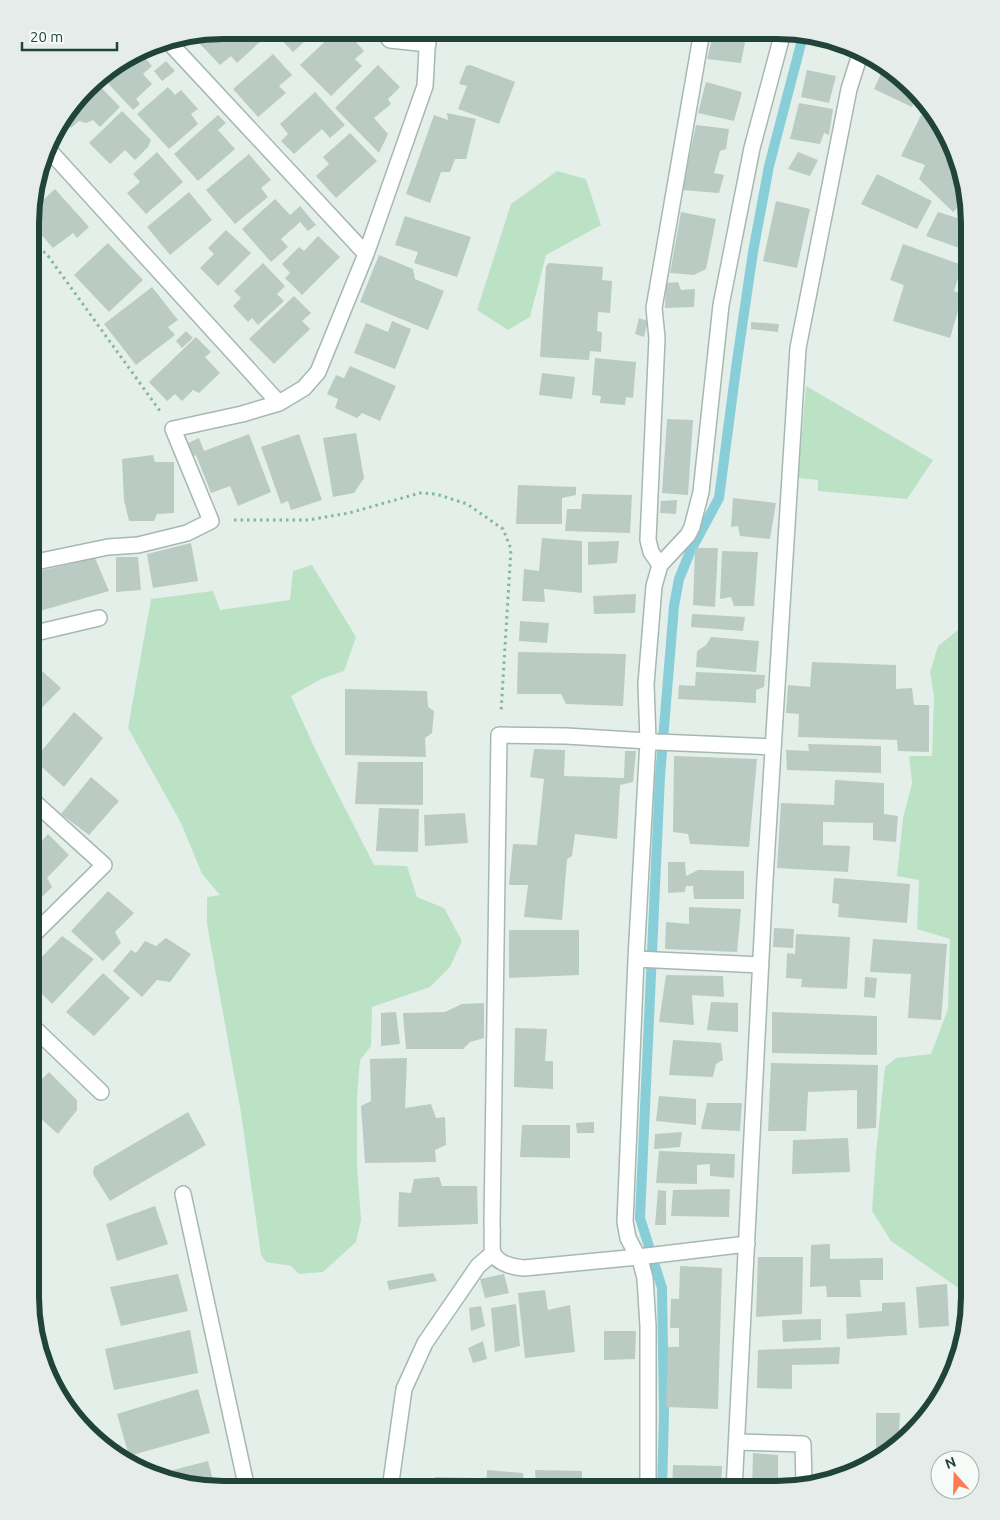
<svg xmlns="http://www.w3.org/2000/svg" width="1000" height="1520" viewBox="0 0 1000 1520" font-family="Ubuntu,sans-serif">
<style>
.green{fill:#bce2c6}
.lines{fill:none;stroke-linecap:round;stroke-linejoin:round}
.stream{stroke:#88ced9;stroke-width:10}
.building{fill:#b9cbc3}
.minor-casing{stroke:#a6b8b2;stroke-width:18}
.path{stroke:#82b6a5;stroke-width:3;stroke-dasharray:2.5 4;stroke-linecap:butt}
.minor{stroke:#fff;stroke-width:15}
.rim{fill:none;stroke:#21443a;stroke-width:6}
</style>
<rect width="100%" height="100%" fill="#e5efea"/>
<!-- green -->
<path class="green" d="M557 171 586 179 601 225 546 255 530 317 508 330 477 310 511 204Z
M806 386 933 460 907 499 818 491V480L798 478Z
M312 565 356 637 344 671 321 679 291 696 317 753 374 865 407 866 417 897 444 908 462 941 450 967 430 987 372 1007 371 1046 360 1060 357 1098V1166L361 1220 356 1242 323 1272 299 1274 291 1266 266 1262 261 1255 241 1113 207 924V897L220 895 202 874 181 823 128 728 151 599 213 591 220 610 290 600 293 571Z
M958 630 970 637V1296L891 1241 872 1211 876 1153 885 1067 896 1058 931 1054 948 1009 950 939 917 929 919 880 897 876 903 818 912 783 909 756H932L934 697 930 672 938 646Z"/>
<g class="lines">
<!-- stream -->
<path class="stream" d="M662 1490 664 1414 662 1288 640 1218 660 776 674 606 679 579 690 552 719 498 737 361 753 252 769 166 804 32"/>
</g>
<!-- building -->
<path class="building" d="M223 30H253L262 40 237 63 231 56 220 65 200 44 213 32Z
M272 30H317L293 52Z
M714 31 747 32 741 63 707 59Z
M347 32 364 51 355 59 362 66 331 96 300 65 332 35 338 40Z
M140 52 152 66 143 74 152 84 136 99 140 104 133 110 103 78 115 67Z
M273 54 292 75 279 86 286 93 258 117 233 89Z
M166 61 175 71 162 81 154 71Z
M378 65 400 87 388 99 391 104 374 118 388 134 379 153 335 108Z
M470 65 515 82 499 124 458 109 467 86 459 84 466 66Z
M885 65 895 70 918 94 912 107 874 89Z
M807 70 836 76 829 103 801 97Z
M94 80 120 107 100 127 93 120 86 123 79 121 71 128 62 119Z
M706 82 742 92 734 121 698 113Z
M168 87 175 95 181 90 198 109 191 114 198 124 169 149 137 114Z
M315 92 345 125 330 138 322 129 294 154 281 141 288 134 280 124Z
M799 103 833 109 829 135 824 133 820 144 790 139Z
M122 111 151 140 148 147 135 160 125 150 110 164 89 143Z
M447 113 476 119 466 159H455L450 172H441L430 203 406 194 434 115 448 120Z
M218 115 226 123 218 130 235 149 198 181 174 154Z
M921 115 941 124 955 149 965 200 953 212 919 179 925 165 901 156Z
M696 125 729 129 726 149 720 151 714 173 724 175 719 193 682 190Z
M350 133 377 161 336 198 316 176 329 164 323 157Z
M157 152 183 182 146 214 127 193 140 182 133 174Z
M798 152 818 160 810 176 788 169Z
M249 154 271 180 261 188 268 197 235 224 206 190Z
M877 174 932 201 917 229 861 204Z
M55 189 89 227 77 238 73 233 53 248 32 224V210Z
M189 192 212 220 170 255 147 227Z
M275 199 290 215 300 206 316 225 308 231 300 222 281 239 288 247 271 262 242 229Z
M776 201 810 209 797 268 763 261Z
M681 212 716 219 706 269 694 275 670 273Z
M938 212 970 222V252L926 236Z
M405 216 471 237 457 277 414 263 418 252 395 245Z
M226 230 251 253 218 286 200 268 214 254 208 248Z
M318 236 340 257 302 295 285 278 290 273 282 264 299 247 304 251Z
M108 243 143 280 109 312 74 275Z
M903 244 962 265 954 291 963 294 950 338 893 321 904 285 890 280Z
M379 255 413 269 415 279 444 291 428 330 360 302Z
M263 263 285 286 277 294 284 301 258 325 252 318 248 322 233 306 241 298 234 291Z
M549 263 603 267 602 280 612 281 610 313 598 312 597 331 602 332 601 352 590 351 589 360 540 357 546 266Z
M678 282 681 290 695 289 694 307 665 308 666 283Z
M152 287 178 320 168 327 175 335 136 365 104 324Z
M294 296 311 313 302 321 310 329 274 364 249 339Z
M639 318 648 321 644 337 635 334Z
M392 321 411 329 395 369 354 353 366 323 388 332Z
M751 322 779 324 778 332 751 329Z
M186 331 193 338 182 348 176 341Z
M196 337 211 352 205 357 220 373 199 393 193 390 182 401 175 394 167 401 149 382Z
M595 358 636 362 633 398 626 397 625 405 600 403 601 396 592 395Z
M350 366 396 386 380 421 362 413 357 418 335 408 338 399 327 394 336 375 344 378Z
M542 373 575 377 572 399 539 395Z
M667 419 693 420 688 495 662 493Z
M356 433 364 478 354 493 333 497 323 438Z
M249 434 271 492 238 506 230 486 211 493 196 455 192 457 186 444 199 438 204 451Z
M299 434 322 500 291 510 288 501 281 504 261 447Z
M153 455 155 462H174V513L157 514 154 521H129L124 500 122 459Z
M970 463V483L962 478Z
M518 485 576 487V495L562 498V524H516Z
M582 494 632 495 630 533 565 531 567 509H581Z
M733 498 776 503 770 539 740 536 738 526 731 527Z
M677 500 676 514 660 513 661 501Z
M542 538 582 541V593L544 589 545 602 522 601 524 569 539 571Z
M619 541 617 563 588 565V542Z
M191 543 198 581 153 588 147 554Z
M695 548H718L715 607 693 605Z
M722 551 758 552 754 606H734L731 597 720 599Z
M116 557H138L141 590 116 592Z
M95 558 109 591 33 613 31 606V573Z
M636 594 635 613 594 614 593 596Z
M692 614 745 617 743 631 691 627Z
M520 621 549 623 547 643 519 641Z
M711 637 759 641 756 672 696 667 697 651 706 645Z
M518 652 626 654 623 706 566 704 561 694H517Z
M812 662 896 665V689L912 688 914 705H929V752L898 751 897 740 798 737 799 714 786 713 788 685 810 687Z
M33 663 61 688 37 713 31 707V665Z
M696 672 765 675 764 687 756 690V703L678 699 679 685 695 686Z
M345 689 427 691 428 707 434 711 432 733 425 738 426 757 345 755Z
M74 712 103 738 64 787 34 760Z
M808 744 881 746V773L787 770 786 750 809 751Z
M534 749 565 750 564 776 624 778 625 751H636L633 782 620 785 617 839 575 834 572 856 567 859 562 920 524 917 528 885H509L513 844 537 845 544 779 530 777Z
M674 756 757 759 749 847 690 844 688 834 673 832Z
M358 762H423V805L355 804Z
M91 777 119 801 89 835 61 814Z
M835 780 884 783V814L898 816 896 842 873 840V823L823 822V845L850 846 848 872 777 868 781 803 834 805Z
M379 808 419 809 418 852 376 851Z
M465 813 468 843 425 846 424 815Z
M48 834 69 855 47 878 52 887 35 904 31 900V853Z
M668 862H685L686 876 698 870 744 871V899H694L693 886H686L685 892 668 893Z
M834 878 910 884 907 923 838 917 839 904 832 903Z
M108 891 134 913 115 932 121 943 103 961 71 931Z
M689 907 741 909 737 952 665 949 666 922 689 924Z
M774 928 794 929 793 948 773 947Z
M509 930H579V975L509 978Z
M796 934 850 937 847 989 801 987 802 979 786 978 787 953 795 954Z
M62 936 94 959 52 1004 30 982V978L38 971 36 963Z
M166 938 191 954 170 982 157 980 142 997 113 971 131 950 136 953 145 941 156 946Z
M873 939 947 944 941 1020 908 1018 911 974 870 972Z
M103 973 130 998 94 1036 66 1012Z
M666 975 723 976 724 997 692 995 694 1025 659 1022Z
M865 977 877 978 875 998 864 997Z
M711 1002 738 1003V1032L707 1030Z
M484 1003V1038L470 1042 463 1049H406L403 1013 445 1012 462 1004Z
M396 1012 400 1044 381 1046V1013Z
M772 1012 877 1016V1055L772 1053Z
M515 1028 547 1029 545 1061H553V1089L514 1087Z
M673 1040 721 1043 723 1060 716 1064 713 1077 669 1075Z
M407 1058 405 1108 431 1104 436 1118 445 1117 446 1145 435 1150 436 1162 365 1163 361 1106 371 1101 370 1059Z
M771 1063 878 1065 876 1128 857 1129V1090L808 1092 806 1131H768Z
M49 1072 77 1100V1110L58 1134 30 1109V1091Z
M659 1096 696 1099V1125L656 1121Z
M707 1103H742L740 1131 701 1129Z
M188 1112 206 1145 110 1201 93 1174 94 1167Z
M594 1122V1133H577L576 1123Z
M522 1125H570V1158L520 1157Z
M682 1132 680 1147 654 1149 655 1134Z
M848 1138 850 1172 792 1174 793 1140Z
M659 1151 735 1154 734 1178 710 1176V1164L697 1165V1184L656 1183Z
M439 1177 442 1186H477L478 1224 398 1227 399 1192 411 1193 414 1179Z
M730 1189 729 1217 671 1216 673 1190Z
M658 1190 666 1191V1225H655Z
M155 1206 168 1244 117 1261 106 1224Z
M830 1244V1259L883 1258V1280H860L861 1297H827L826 1286 810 1287 811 1245Z
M758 1257H803L802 1314 756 1317Z
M680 1266 722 1268 718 1409 666 1407 668 1347H679V1328H670L671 1299H679Z
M433 1273 437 1281 389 1290 387 1281Z
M178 1274 188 1311 121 1326 110 1287Z
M504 1274 509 1293 485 1298 480 1279Z
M947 1284 949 1326 919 1328 916 1287Z
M545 1290 548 1310 570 1305 575 1352 525 1358 518 1293Z
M905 1302 907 1335 847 1339 846 1314 882 1311V1303Z
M516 1304 520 1346 495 1352 491 1308Z
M481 1306 485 1326 471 1331 469 1308Z
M821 1319V1340L783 1342 782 1320Z
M190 1330 198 1373 114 1390 105 1349Z
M604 1331H636L635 1359 604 1360Z
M483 1341 487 1359 473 1363 468 1348Z
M840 1347 839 1364 792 1365V1389L757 1388 758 1350Z
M198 1389 210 1433 129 1456 117 1414Z
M876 1413H900L898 1447 885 1455H876Z
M753 1453 778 1455V1490H752Z
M208 1461 215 1488H198L150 1476Z
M673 1465 722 1466 721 1490H672Z
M487 1470 523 1473 525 1489H486Z
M535 1470 582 1471V1489H536Z
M435 1477 476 1478V1489H434Z
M591 1479 633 1480V1490L590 1489Z"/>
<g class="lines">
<!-- minor casing -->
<g class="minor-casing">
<path id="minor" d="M381 30 390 40 428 44
M166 39 366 254
M48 149 279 403
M31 563 108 547 138 545 187 533 211 521 173 429 242 414 279 403 304 388 318 372 366 254 425 86 428 31
M660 565 651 552 648 540 657 338 654 308 702 31
M31 634 99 618
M31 937 104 865 31 799
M636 959 761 965
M30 1024 101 1092
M183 1194 247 1489
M747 1244 638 1257 524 1268C514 1267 498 1264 493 1253 491 1246 493 1233 492 1225L499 735 566 736 648 741 657 742 773 747
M737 1442 803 1444 804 1485
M390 1489 404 1389 425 1343 478 1266 493 1253
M648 1490V1326L645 1278 641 1263 628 1238 625 1222 636 959 648 741 646 684 654 586 660 565 688 535 692 527 701 492 721 305 752 148 783 32
M734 1490 765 879 798 348 849 89 861 51"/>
</g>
<!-- path -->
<path class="path" d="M32 245 46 253 160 411
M234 520H308L349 513 420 493 436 494 467 504 503 529 511 549 501 712"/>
<!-- minor -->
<use href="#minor" class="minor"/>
</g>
<!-- crop -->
<path d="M0 0H1000V1520H0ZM223 39H777A184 184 0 0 1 961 223V1297A184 184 0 0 1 777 1481H223A184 184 0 0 1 39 1297V223A184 184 0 0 1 223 39Z" fill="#e5ece9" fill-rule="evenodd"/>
<path class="rim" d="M223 39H777A184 184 0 0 1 961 223V1297A184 184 0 0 1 777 1481H223A184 184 0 0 1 39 1297V223A184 184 0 0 1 223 39Z"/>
<!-- north arrow -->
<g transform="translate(955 1475) rotate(340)"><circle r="24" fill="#f6fbf8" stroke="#a1b2ac"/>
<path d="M0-4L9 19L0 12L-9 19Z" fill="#ff7b53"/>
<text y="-8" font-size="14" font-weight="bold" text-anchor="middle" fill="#21443a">N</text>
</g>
<!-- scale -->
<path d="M22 42v8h95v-8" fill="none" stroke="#21443a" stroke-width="2.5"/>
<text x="30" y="42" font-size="15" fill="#21443a" stroke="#f6fbf8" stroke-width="4" paint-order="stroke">20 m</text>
</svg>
